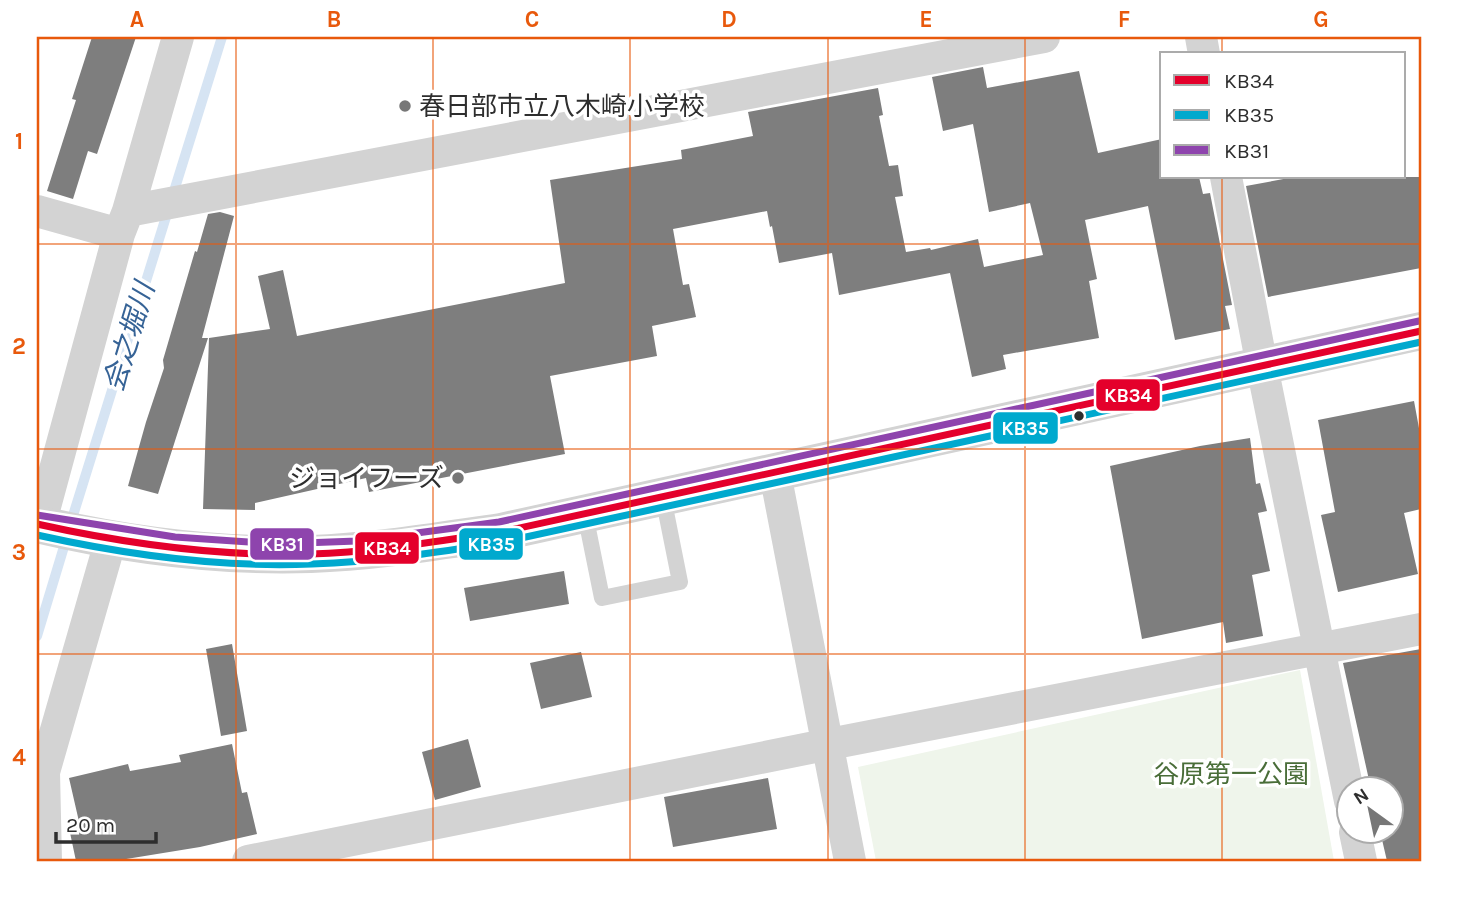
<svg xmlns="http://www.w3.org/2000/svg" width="1458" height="898" viewBox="0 0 1458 898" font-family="Karla,'Noto Sans JP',sans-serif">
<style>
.green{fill:#eff5eb}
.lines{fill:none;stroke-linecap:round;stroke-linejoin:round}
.stream{stroke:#d6e4f3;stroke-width:10}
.building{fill:#7e7e7e}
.service{stroke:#d3d3d3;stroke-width:16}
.minor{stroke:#d3d3d3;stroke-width:32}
.tertiary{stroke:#d3d3d3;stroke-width:38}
.bus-1-casing{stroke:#fff;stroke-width:12}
.bus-2-casing{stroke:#fff;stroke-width:12}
.bus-3-casing{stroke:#fff;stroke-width:12}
.bus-1{stroke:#e4002b;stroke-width:7}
.bus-2{stroke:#00a9ce;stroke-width:7}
.bus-3{stroke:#8e44ad;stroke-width:7}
.grid{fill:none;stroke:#e8590c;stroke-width:2;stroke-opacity:0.55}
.poi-dot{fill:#777;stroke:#fff;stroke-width:2.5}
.bus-dot{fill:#2e2e2e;stroke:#fff;stroke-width:2.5}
.labels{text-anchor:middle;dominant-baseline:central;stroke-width:7;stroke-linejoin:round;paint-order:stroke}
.poi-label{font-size:26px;fill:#2e2e2e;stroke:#fff;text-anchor:start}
.park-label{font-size:26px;fill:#496d38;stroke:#fff}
.water-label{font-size:28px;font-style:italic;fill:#366396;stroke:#fff}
.line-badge{stroke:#fff;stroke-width:2.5}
.badge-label{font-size:19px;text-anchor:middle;font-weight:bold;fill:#fff}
.neatline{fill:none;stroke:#e8590c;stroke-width:2.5}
.grid-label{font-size:23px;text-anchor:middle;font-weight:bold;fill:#e8590c}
</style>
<rect width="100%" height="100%" fill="#fff"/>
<!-- green -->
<path class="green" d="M1300 670 1334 861H876L858 767Z"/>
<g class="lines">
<!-- stream -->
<path class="stream" d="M71 522 222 37
M37 636 66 540"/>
</g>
<!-- building -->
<path class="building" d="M92 37H136L97 154 88 151 73 199 47 191 76 100 72 99Z
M983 67 987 88 1079 71 1098 153 1162 139V177H1199L1203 194 1210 193 1232 305 1225 306 1230 329 1175 340 1148 206 1085 220 1097 279 1089 281 1099 338 1003 355 1006 369 972 377 950 273 839 295 832 253 779 263 772 226 770 227 767 211 673 229 683 285 689 284 696 317 652 326 657 356 550 376 565 454 369 492 366 478 255 503V510L203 509 209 338 270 329 258 276 283 270 297 336 565 283 550 180 682 159 681 150 753 136 748 112 878 88 883 115 879 116 889 166 898 165 903 196 895 197 906 252 930 248 931 250 978 239 984 267 1043 255 1030 203 989 212 973 124 943 131 932 77Z
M1294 177H1421V268L1268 297 1246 186Z
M220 212 234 216 202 338H208L158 494 128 486 146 422 164 368 163 360 195 251 197 252 208 214Z
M1414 401 1421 439V509L1404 513 1418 574 1338 592 1321 515 1335 512 1318 420Z
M1250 438 1256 484 1260 483 1267 511 1258 513 1270 571 1252 575 1263 636 1226 643 1223 622 1142 639 1110 466 1200 446Z
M564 571 569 604 470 621 464 588Z
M232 644 247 731 221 736 206 649Z
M1421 649V861H1387L1380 831H1391V789H1371L1343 663Z
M581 652 592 697 541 709 530 663Z
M468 739 481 787 435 800 422 752Z
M232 744 242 793 247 792 257 834 200 847 114 861H76L69 828 80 826 69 778 128 764 130 771 181 762 179 755Z
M768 778 777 829 673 847 664 797Z"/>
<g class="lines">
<!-- service -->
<path class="service" d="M585 514 602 598 680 582 663 497"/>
<!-- minor -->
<path class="minor" d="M1201 37 1204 54
M1226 177 1262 366 1350 801
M37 211 119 234
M128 211 1044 37
M775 473 850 861
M40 525 119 234 128 211 178 37
M1355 832 1361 861
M46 861 44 772 111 539
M248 861 845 741 1421 629"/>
<!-- tertiary -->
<path class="tertiary" d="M37 524C126 545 219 557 311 554 374 552 438 541 501 532L1421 331"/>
<!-- bus-1 casing -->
<g class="bus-1-casing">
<path id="bus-1" d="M37 524C127 544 218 557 311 554 375 552 438 541 501 532L1421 331"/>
</g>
<!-- bus-2 casing -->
<g class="bus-2-casing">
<path id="bus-2" d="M37 535C127 555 219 568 312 564 376 562 440 552 503 542L1421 342"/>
</g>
<!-- bus-3 casing -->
<g class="bus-3-casing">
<path id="bus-3" d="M37 515 175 537 276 544 357 541 499 522 1419 321"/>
</g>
<!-- bus-1 -->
<use href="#bus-1" class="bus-1"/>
<!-- bus-2 -->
<use href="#bus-2" class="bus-2"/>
<!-- bus-3 -->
<use href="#bus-3" class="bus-3"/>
</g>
<!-- grid -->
<path class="grid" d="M236 37V861M433 37V861M630 37V861M828 37V861M1025 37V861M1222 37V54M1222 177V861M37 244H1421M37 449H1421M37 654H1421"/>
<!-- markers -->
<g class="poi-dot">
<circle cx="405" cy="106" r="7"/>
<circle cx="458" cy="478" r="7"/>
</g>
<circle class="bus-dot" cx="1079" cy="416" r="6"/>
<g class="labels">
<!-- poi labels -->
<g class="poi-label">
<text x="419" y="106">春日部市立八木崎小学校</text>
<text x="444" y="478" text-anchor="end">ジョイフーズ</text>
</g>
<!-- park labels -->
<g class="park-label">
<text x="1231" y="774">谷原第一公園</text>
</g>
<!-- water labels -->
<g class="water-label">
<text transform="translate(129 337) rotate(-73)">会之堀川</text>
</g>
</g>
<g class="line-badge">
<rect x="1095" y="378" width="66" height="34" rx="7" fill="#e4002b"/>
<rect x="992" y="411" width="67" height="34" rx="7" fill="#00a9ce"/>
<rect x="249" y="527" width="66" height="34" rx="7" fill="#8e44ad"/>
<rect x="458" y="527" width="66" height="34" rx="7" fill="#00a9ce"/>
<rect x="354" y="531" width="66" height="34" rx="7" fill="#e4002b"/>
</g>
<g class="badge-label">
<text x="1128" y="402">KB34</text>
<text x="1025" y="435">KB35</text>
<text x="282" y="551">KB31</text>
<text x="491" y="551">KB35</text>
<text x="387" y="555">KB34</text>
</g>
<!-- border -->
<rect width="1458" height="898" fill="none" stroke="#ffffff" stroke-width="77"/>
<!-- legend -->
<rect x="1160" y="52" width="245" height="126" fill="#ffffff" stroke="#ababab" stroke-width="2"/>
<rect x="1174" y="75" width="35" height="10" fill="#e4002b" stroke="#ababab" stroke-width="2"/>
<text x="1224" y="88" font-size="21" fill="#2e2e2e">KB34</text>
<rect x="1174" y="110" width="35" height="10" fill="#00a9ce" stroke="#ababab" stroke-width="2"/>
<text x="1224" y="122" font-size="21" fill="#2e2e2e">KB35</text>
<rect x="1174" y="145" width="35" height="10" fill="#8e44ad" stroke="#ababab" stroke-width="2"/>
<text x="1224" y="158" font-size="21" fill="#2e2e2e">KB31</text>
<!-- north arrow -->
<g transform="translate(1370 810) rotate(327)"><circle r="33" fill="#ffffff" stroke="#ababab" stroke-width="2"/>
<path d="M0-5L12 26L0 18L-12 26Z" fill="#777777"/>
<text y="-10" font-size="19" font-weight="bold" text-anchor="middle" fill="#2e2e2e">N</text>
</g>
<!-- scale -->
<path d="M56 832v10h100v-10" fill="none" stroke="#2e2e2e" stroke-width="3.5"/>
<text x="66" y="832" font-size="21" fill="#2e2e2e" stroke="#ffffff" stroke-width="5" paint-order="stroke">20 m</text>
<rect x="38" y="38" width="1382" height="822" class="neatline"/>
<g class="grid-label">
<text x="137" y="27">A</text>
<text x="334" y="27">B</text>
<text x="532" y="27">C</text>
<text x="729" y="27">D</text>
<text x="926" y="27">E</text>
<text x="1124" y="27">F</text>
<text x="1321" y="27">G</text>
<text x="19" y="149">1</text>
<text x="19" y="354">2</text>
<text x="19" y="560">3</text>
<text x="19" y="765">4</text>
</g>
</svg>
